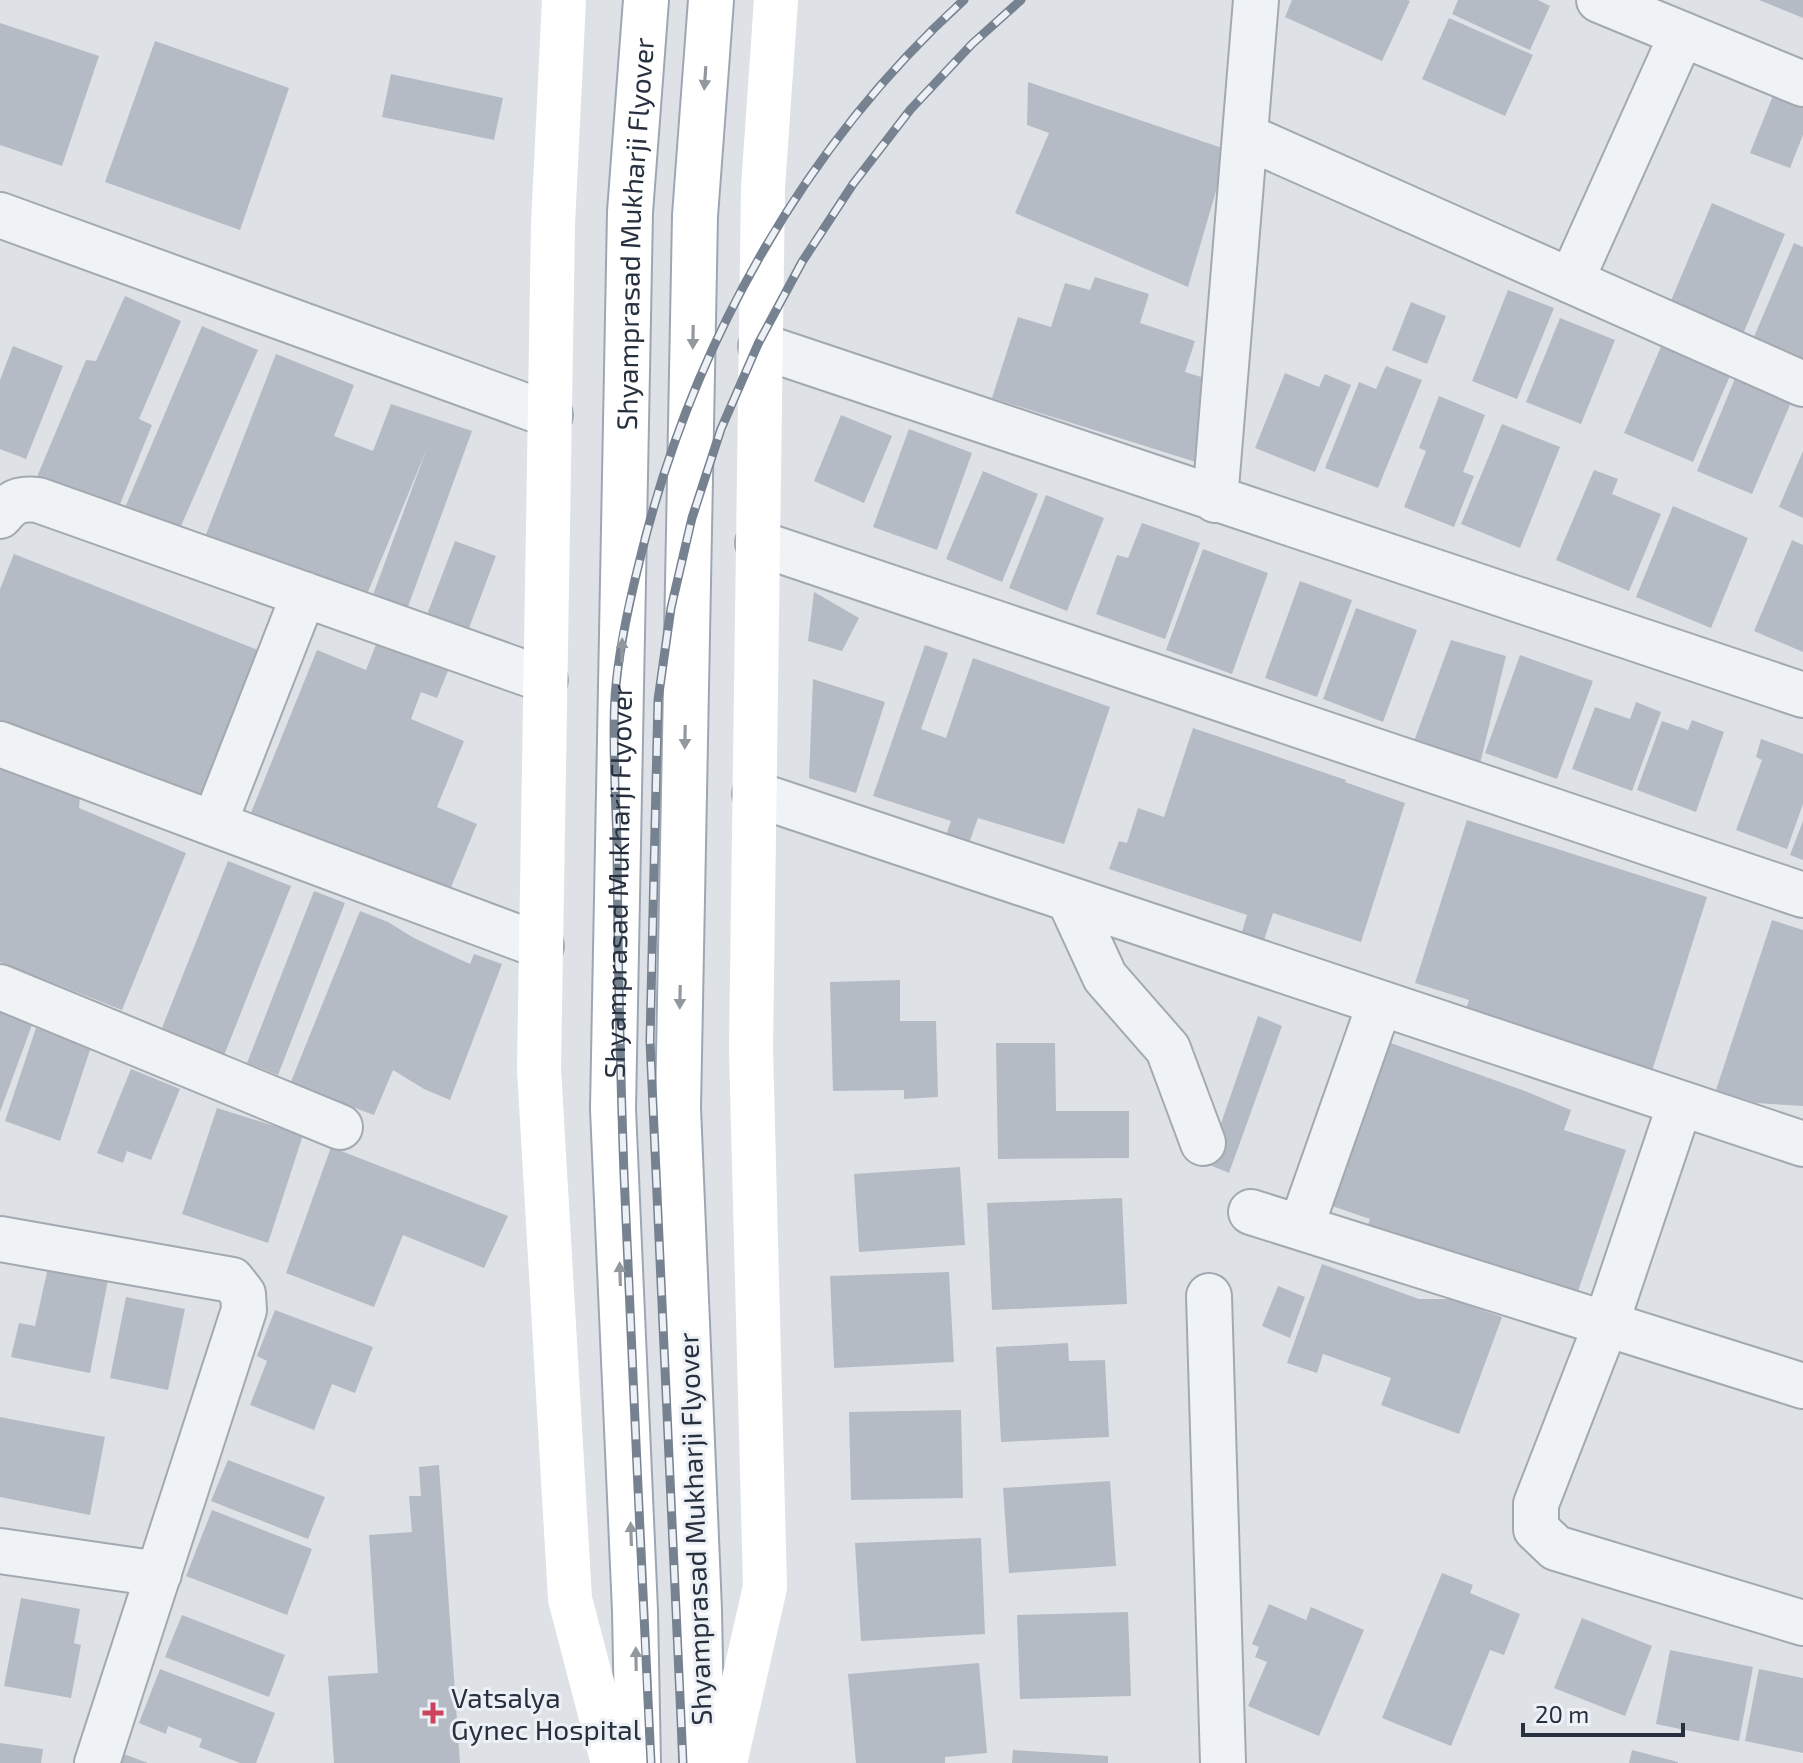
<svg xmlns="http://www.w3.org/2000/svg" width="1803" height="1763" viewBox="0 0 1803 1763" font-family="'Exo 2',sans-serif">
<style>
.building{fill:#b5bbc4}
.lines{fill:none;stroke-linecap:round;stroke-linejoin:round}
.street-casing{stroke:#a3a9b1;stroke-width:48}
.primary-casing{stroke:#9da7b3;stroke-width:48}
.street{stroke:#f0f3f6;stroke-width:44}
.secondary{stroke:#fff;stroke-width:44}
.primary{stroke:#fff;stroke-width:44}
.rail-casing{stroke:#778291;stroke-width:9}
.rail{stroke:#edf1f5;stroke-width:6;stroke-dasharray:18;stroke-linecap:butt}
.oneway{fill:#93989e}
.poi-dot{fill:#cd425c;stroke:#edf1f5;stroke-width:3}
.labels{text-anchor:middle;dominant-baseline:central;stroke-width:6;stroke-linejoin:round;paint-order:stroke}
.street-label{font-size:28px;fill:#27303e;stroke:#edf1f5}
.poi-label{font-size:28px;fill:#27303e;stroke:#edf1f5;text-anchor:start}
</style>
<rect width="100%" height="100%" fill="#dee2e7"/>
<!-- building -->
<path class="building" d="M1292 0H1407L1410 1 1382 61 1285 17Z
M1458 0H1538L1550 6 1530 50 1452 14Z
M1759 0H1803V18Z
M1449 18 1533 55 1505 116 1422 79Z
M0 23 99 56 62 166 0 145Z
M155 41 289 88 240 230 105 182Z
M391 74 503 98 494 140 382 117Z
M1780 78 1803 87V135L1790 168 1750 153Z
M1028 82 1228 150 1188 287 1015 213 1049 133 1027 125Z
M1712 203 1785 234 1743 334 1670 303Z
M1794 243 1803 247V359L1753 339Z
M1095 277 1149 294 1140 323 1195 341 1185 372 1224 384 1199 463 992 398 1018 317 1051 327 1065 283 1090 290Z
M1508 290 1554 308 1517 399 1472 381Z
M125 296 181 321 139 419 152 425 118 509 34 484 86 360 96 361Z
M1411 302 1446 316 1427 364 1392 350Z
M1560 318 1615 340 1581 424 1526 402Z
M202 326 258 350 178 533 124 510Z
M1663 342 1732 371 1693 462 1624 433Z
M13 346 63 366 26 459 0 449V380Z
M276 354 354 385 334 436 373 451 391 404 472 431 405 615 370 603 427 448 361 609 205 537Z
M1386 366 1422 380 1378 488 1325 468 1359 382 1376 389Z
M1285 373 1319 387 1325 374 1351 385 1315 472 1255 448Z
M1736 376 1792 400 1752 494 1697 471Z
M1439 396 1485 415 1463 472 1474 476 1454 527 1404 507 1426 451 1419 448Z
M841 415 892 436 864 503 814 481Z
M1502 424 1560 447 1520 548 1461 524Z
M909 429 972 453 937 550 873 527Z
M1803 451V518L1779 507Z
M1594 470 1618 479 1612 494 1661 514 1629 591 1556 560Z
M983 471 1038 494 1002 582 946 559Z
M1046 495 1104 518 1067 611 1009 588Z
M1673 506 1748 538 1711 628 1636 597Z
M1142 523 1200 543 1165 639 1096 614 1117 555 1128 558Z
M1792 540 1803 545V652L1754 631Z
M455 541 496 556 466 636 425 620Z
M1203 549 1268 573 1232 674 1166 650Z
M14 554 263 652 203 802 0 723V589Z
M1300 581 1352 600 1317 697 1265 678Z
M814 592 859 618 842 651 808 641Z
M1356 608 1417 630 1383 722 1323 699Z
M381 632 452 661 437 698 421 692 411 719 464 741 437 807 477 824 447 897 250 815 317 650 366 670Z
M1451 640 1506 656 1479 768 1413 744Z
M925 645 948 653 921 729 946 738 973 658 1110 707 1064 844 978 818 967 849 944 841 951 821 873 796Z
M1520 655 1593 681 1557 779 1485 753Z
M813 679 885 702 856 793 809 778Z
M1636 702 1661 712 1632 791 1572 769 1595 707 1630 719Z
M1692 720 1724 732 1696 812 1637 790 1662 721 1688 730Z
M1193 728 1346 780 1345 782 1405 803 1361 942 1273 913 1262 946 1240 938 1247 915 1109 869 1119 841 1127 843 1138 808 1164 817Z
M1761 739 1803 754V804L1787 849 1736 830 1762 760 1756 757Z
M0 763 80 797 79 808 186 853 122 1010 0 962Z
M1467 820 1707 897 1652 1071 1465 1012 1469 1000 1415 983Z
M1803 821V860L1790 855Z
M228 861 291 886 223 1058 160 1033Z
M314 891 345 903 278 1075 247 1063Z
M360 911 388 922 414 938 470 964 474 954 502 964 450 1100 424 1089 393 1070 374 1115 290 1084Z
M1772 920 1803 930V1106L1756 1103 1716 1090Z
M900 980V1021H936L938 1097 904 1099V1090L833 1091 830 982Z
M0 1010 33 1022 0 1112Z
M1258 1016 1282 1026 1229 1173 1207 1164Z
M36 1028 91 1047 60 1141 5 1121Z
M1388 1042 1525 1091 1571 1110 1564 1130 1626 1150 1574 1303 1364 1236 1370 1219 1332 1206Z
M996 1043H1055L1056 1111H1129V1158L998 1159Z
M131 1069 180 1089 151 1160 127 1151 123 1163 97 1153Z
M217 1108 303 1135 268 1243 182 1214Z
M331 1147 508 1216 484 1268 403 1235 374 1307 286 1273Z
M960 1167 965 1245 859 1252 854 1174Z
M1122 1198 1127 1304 992 1310 987 1203Z
M49 1263 109 1275 90 1373 11 1357 19 1323 35 1326Z
M1322 1264 1419 1299H1451L1502 1317 1459 1434 1381 1405 1391 1378 1323 1354 1317 1373 1287 1363Z
M949 1272 954 1362 834 1368 830 1276Z
M1278 1286 1305 1297 1290 1338 1262 1326Z
M126 1297 185 1309 168 1390 110 1378Z
M275 1310 373 1347 355 1393 332 1384 314 1430 250 1405 267 1361 257 1356Z
M1068 1343 1069 1361 1105 1360 1109 1437 1001 1442 996 1347Z
M961 1410 963 1498 851 1500 849 1412Z
M0 1417 105 1437 90 1515 0 1497Z
M228 1460 325 1497 308 1539 211 1501Z
M439 1465 460 1763H334L328 1676 378 1673 369 1535 412 1532 409 1496H421L419 1467Z
M1110 1481 1116 1566 1009 1573 1003 1488Z
M212 1510 312 1549 287 1615 186 1576Z
M981 1538 985 1634 861 1641 855 1543Z
M1442 1573 1473 1585 1470 1593 1520 1614 1504 1655 1490 1650 1451 1746 1382 1718Z
M21 1598 80 1609 74 1643 81 1645 71 1698 4 1686Z
M1269 1604 1306 1620 1311 1607 1364 1630 1319 1736 1248 1706 1267 1662 1255 1657 1259 1647 1252 1644Z
M1128 1612 1131 1696 1020 1699 1017 1615Z
M182 1615 285 1655 269 1697 165 1657Z
M1582 1618 1652 1646 1625 1716 1554 1688Z
M1670 1650 1753 1667 1739 1741 1656 1724Z
M979 1663 987 1753 945 1757V1763H856L848 1674Z
M160 1669 275 1713 256 1763H240L199 1747 202 1739 168 1726 166 1734 139 1723Z
M1759 1669 1803 1678V1753L1745 1741Z
M0 1743 43 1749 41 1763H0Z
M113 1750 148 1763H109Z
M1013 1750 1108 1756V1763H1012Z
M1632 1750 1678 1762V1763H1629Z"/>
<g class="lines">
<!-- street casing -->
<g class="street-casing">
<path id="street" d="M1599 0 1803 84
M1245 136 1803 384
M0 215 550 415
M1571 281 1682 34
M761 346 1803 695
M1215 500 1256 0
M0 516C12 501 20 498 38 500L545 680
M758 543 1803 895
M0 744 541 946
M755 794 1803 1144
M214 824 304 594
M1069 899 1105 977 1168 1049 1203 1143
M0 987 340 1127
M1680 1104 1606 1324 1536 1504V1529L1556 1548 1803 1623
M1251 1212 1803 1386
M1301 1227 1380 1003
M0 1239 232 1280 243 1294 244 1310 97 1763
M1209 1296 1223 1763
M0 1551 159 1574"/>
</g>
<!-- primary casing -->
<g class="primary-casing">
<g id="primary">
<path id="s1" d="M638 1763 635 1611 613 1109 630 212 646 0"/>
<path d="M702 1763 699 1610 678 1108 695 216 711 0"/>
</g>
</g>
<!-- street -->
<use href="#street" class="street"/>
<!-- secondary -->
<path class="secondary" d="M564 0 553 224 539 1069 570 1599 613 1763
M725 1763 765 1587 751 1049 763 188 776 0"/>
<!-- primary -->
<use href="#primary" class="primary"/>
<!-- rail casing -->
<g class="rail-casing">
<path id="rail" d="M651 1763C641 1567 633 1370 624 1174 620 1065 618 956 617 846 616 797 612 746 615 697 618 651 629 603 640 559 691 348 803 146 964 0
M683 1763 650 1041 658 700 671 608 692 518 721 429 758 344 802 262 853 184 910 110 972 44 1021 0"/>
</g>
<!-- rail -->
<use href="#rail" class="rail"/>
</g>
<!-- one-way arrows -->
<defs><path id="oneway-solid" d="M-6-.8H1V-3.2L6.5 0L1 3.2V.8H-6Z" transform="scale(2)"/></defs>
<g class="oneway">
<use href="#oneway-solid" transform="translate(705 78) rotate(94)"/>
<use href="#oneway-solid" transform="translate(693 337) rotate(91)"/>
<use href="#oneway-solid" transform="translate(622 650) rotate(-89)"/>
<use href="#oneway-solid" transform="translate(685 737) rotate(91)"/>
<use href="#oneway-solid" transform="translate(680 997) rotate(91)"/>
<use href="#oneway-solid" transform="translate(620 1274) rotate(-92)"/>
<use href="#oneway-solid" transform="translate(631 1534) rotate(-92)"/>
<use href="#oneway-solid" transform="translate(636 1659) rotate(-91)"/>
</g>
<!-- markers -->
<path class="poi-dot" d="M429 1701h8v8h8v8h-8v8h-8v-8h-8v-8h8z"/>
<g class="labels">
<!-- street labels -->
<g class="street-label">
<text stroke="none"><textPath href="#s1" startOffset="1530">Shyamprasad Mukharji Flyover</textPath></text>
<text stroke="none"><textPath href="#s1" startOffset="882">Shyamprasad Mukharji Flyover</textPath></text>
<text transform="translate(694 1529) rotate(-92)">Shyamprasad Mukharji Flyover</text>
</g>
<!-- poi labels -->
<g class="poi-label">
<text x="451" y="1697">Vatsalya<tspan x="451" dy="32">Gynec Hospital</tspan></text>
</g>
</g>
<!-- scale -->
<path d="M1523 1723v12h160v-12" fill="none" stroke="#27303e" stroke-width="4"/>
<text x="1535" y="1723" font-size="24" fill="#27303e" stroke="#edf1f5" stroke-width="6" paint-order="stroke">20 m</text>
</svg>
